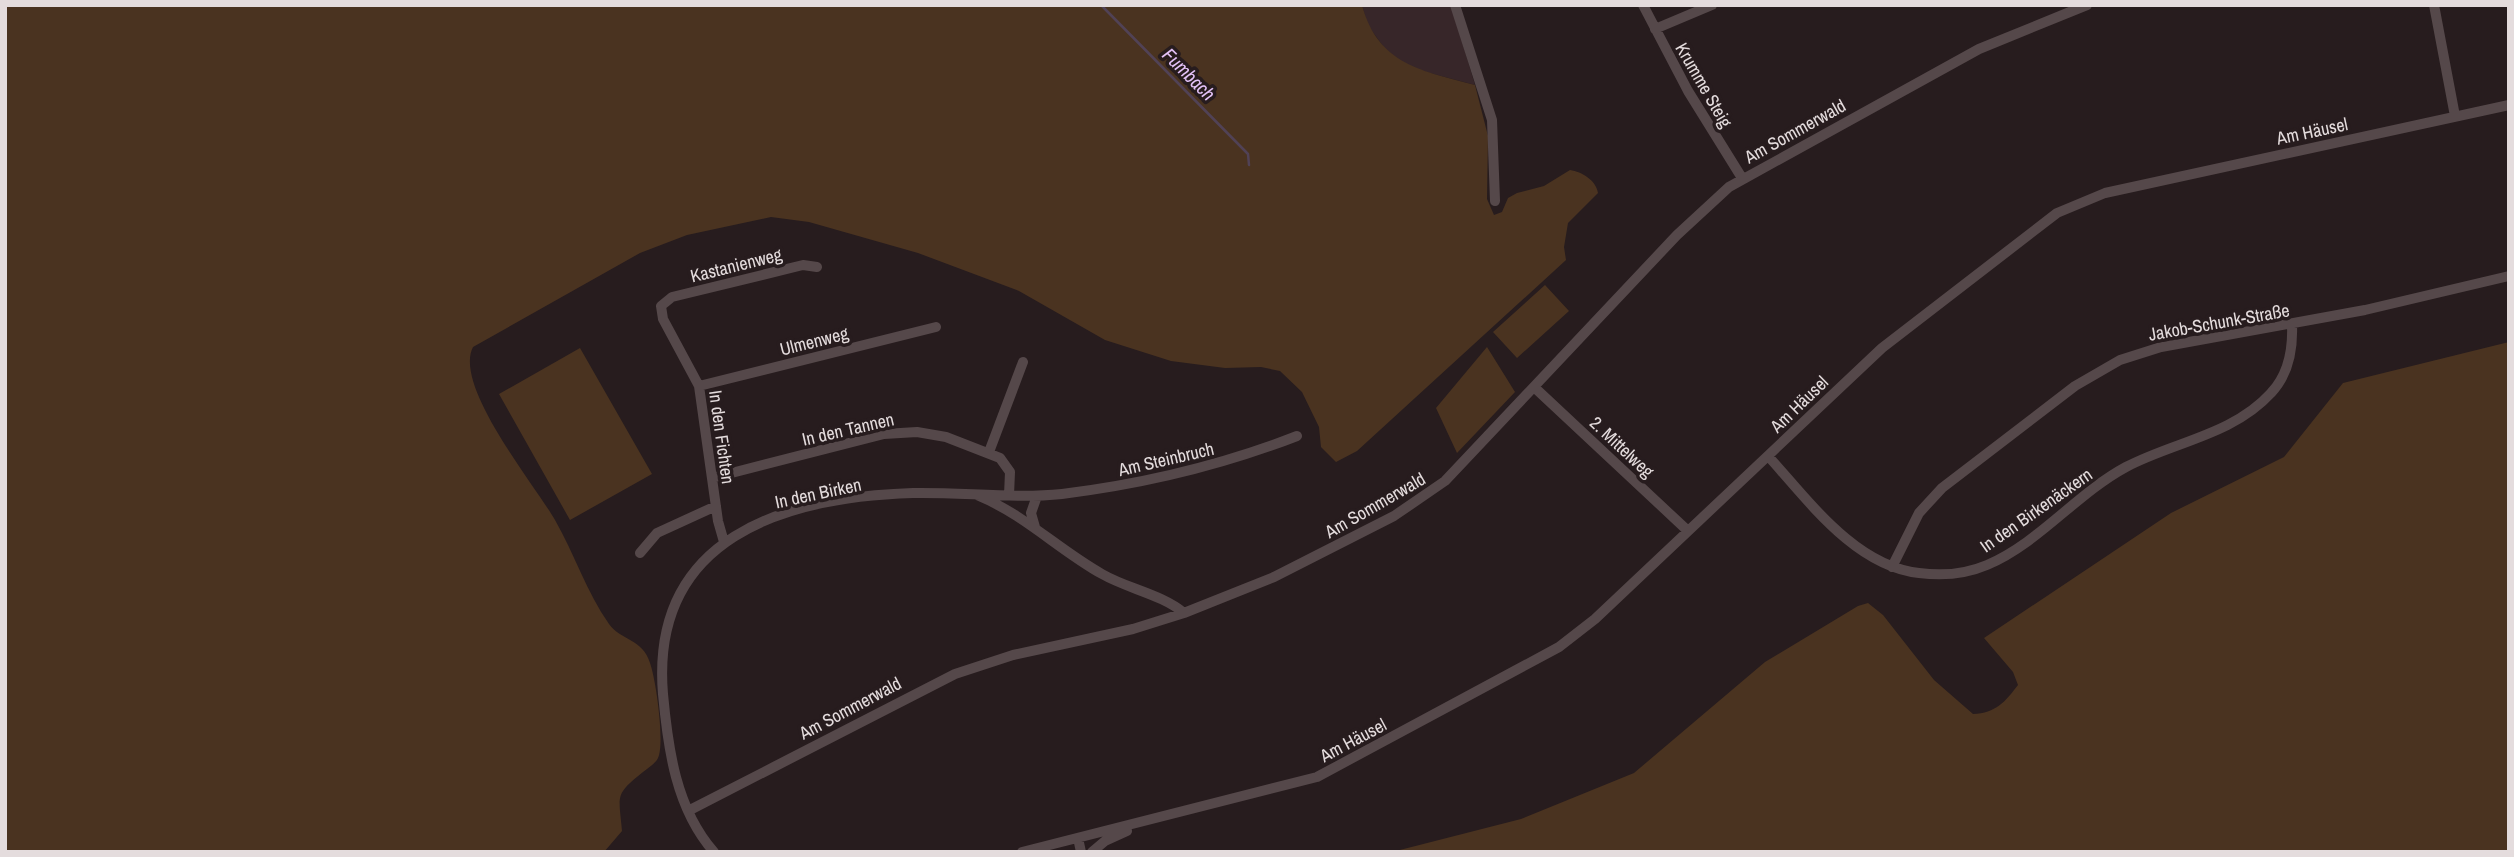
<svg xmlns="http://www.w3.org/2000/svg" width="2514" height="857" viewBox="0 0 2514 857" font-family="'Archivo Narrow',sans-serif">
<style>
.built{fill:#372629}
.green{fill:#4a3320}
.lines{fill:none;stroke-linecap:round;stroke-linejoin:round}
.stream{stroke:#514256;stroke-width:2.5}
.minor{stroke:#55484a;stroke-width:10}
.labels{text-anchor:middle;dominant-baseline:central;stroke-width:7;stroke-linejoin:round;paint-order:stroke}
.street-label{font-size:18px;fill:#e4dcdd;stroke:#271c1e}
.water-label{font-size:19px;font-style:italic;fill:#e4c2f8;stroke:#271c1e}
</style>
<rect width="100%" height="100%" fill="#271c1e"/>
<!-- built -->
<path class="built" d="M1362 5H1451L1475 85 1411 68 1388 53 1367 24Z"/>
<!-- green -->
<path class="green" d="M5 5H1362C1378 65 1423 71 1475 85L1488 136 1487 199 1494 215 1502 212 1508 198 1517 193 1544 186 1570 170C1582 172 1596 180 1598 193L1568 223 1564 247 1566 260 1357 451 1336 462 1321 447 1319 427 1302 392 1280 371 1261 367 1225 368 1171 361 1105 340 1019 291 918 253 809 222 771 217 687 235 640 253 473 347C453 386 535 485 555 520 574 553 587 593 609 624 620 640 643 639 650 663 656 680 665 743 658 758 655 764 648 768 643 772 614 795 619 795 622 831L604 852H5Z
M1545 285 1569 311 1517 358 1493 332Z
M2509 342V852H1392L1521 819 1634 773 1765 662 1858 606 1868 603 1883 615 1934 680 1973 714C1996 713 2005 702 2018 685L2013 672 1984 638 2171 513 2284 457 2343 383Z
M1487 347 1515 392 1457 453 1436 408Z
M580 348 652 474 570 520 499 394Z"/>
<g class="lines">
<!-- stream -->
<path class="stream" d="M1101 5 1248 154 1249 165"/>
<!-- minor -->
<path class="minor" d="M1455 5 1492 120 1495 201
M1643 5 1688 91 1742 178
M2434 5 2455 116
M1655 29 1712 5
M699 386 936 327
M1534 387 1688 531
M989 452 1023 362
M1768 456C1808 500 1855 566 1919 573 1942 576 1966 574 1987 565 2039 543 2076 494 2126 467 2173 442 2233 435 2271 393 2289 374 2293 350 2292 325
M712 478 884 434 917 432 946 437 1000 458 1010 472 1009 495
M979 496C1025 515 1059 550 1102 574 1128 589 1161 594 1184 613
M1035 527 1031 513 1037 496
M724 542 718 521 699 386 663 319 661 306 672 297 803 265 817 267
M640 553 657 533 716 506
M1892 567 1919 513 1942 488 2075 386 2120 360 2161 347 2365 310 2509 276
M688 811 955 674 1013 655 1133 629 1184 613 1274 577 1394 516 1445 481 1677 235 1729 187 1979 49 2087 5
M1078 838 1081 852
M714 852C676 809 668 749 663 694 650 538 783 497 913 493 963 492 1013 499 1062 494 1143 484 1220 466 1297 436
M1022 852 1317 777 1559 647 1595 619 1882 348 2057 213 2105 193 2509 105
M1092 852 1105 841 1127 831"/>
</g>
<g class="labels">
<!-- street labels -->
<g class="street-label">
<text transform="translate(1704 85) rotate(60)">Krumme Steig</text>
<text transform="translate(1795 131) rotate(-29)">Am Sommerwald</text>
<text transform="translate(2312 131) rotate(-12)">Am Häusel</text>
<text transform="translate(736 265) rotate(-14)">Kastanienweg</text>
<text transform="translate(2219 322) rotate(-10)">Jakob-Schunk-Straße</text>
<text transform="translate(814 341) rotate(-14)">Ulmenweg</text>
<text transform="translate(1799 404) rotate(-44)">Am Häusel</text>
<text transform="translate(848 429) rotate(-13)">In den Tannen</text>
<text transform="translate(722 437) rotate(82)">In den Fichten</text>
<text transform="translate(1622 447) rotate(43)">2. Mittelweg</text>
<text transform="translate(1166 459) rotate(-13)">Am Steinbruch</text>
<text transform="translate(818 493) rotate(-12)">In den Birken</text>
<text transform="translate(1375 505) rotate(-30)">Am Sommerwald</text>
<text transform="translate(2036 510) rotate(-35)">In den Birkenäckern</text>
<text transform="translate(850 708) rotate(-28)">Am Sommerwald</text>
<text transform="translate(1353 740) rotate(-28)">Am Häusel</text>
</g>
<!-- water labels -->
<g class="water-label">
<text transform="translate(1189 74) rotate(45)">Fumbach</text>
</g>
</g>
<!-- border -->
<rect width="2514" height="857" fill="none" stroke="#e4dcdd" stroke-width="14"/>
</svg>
